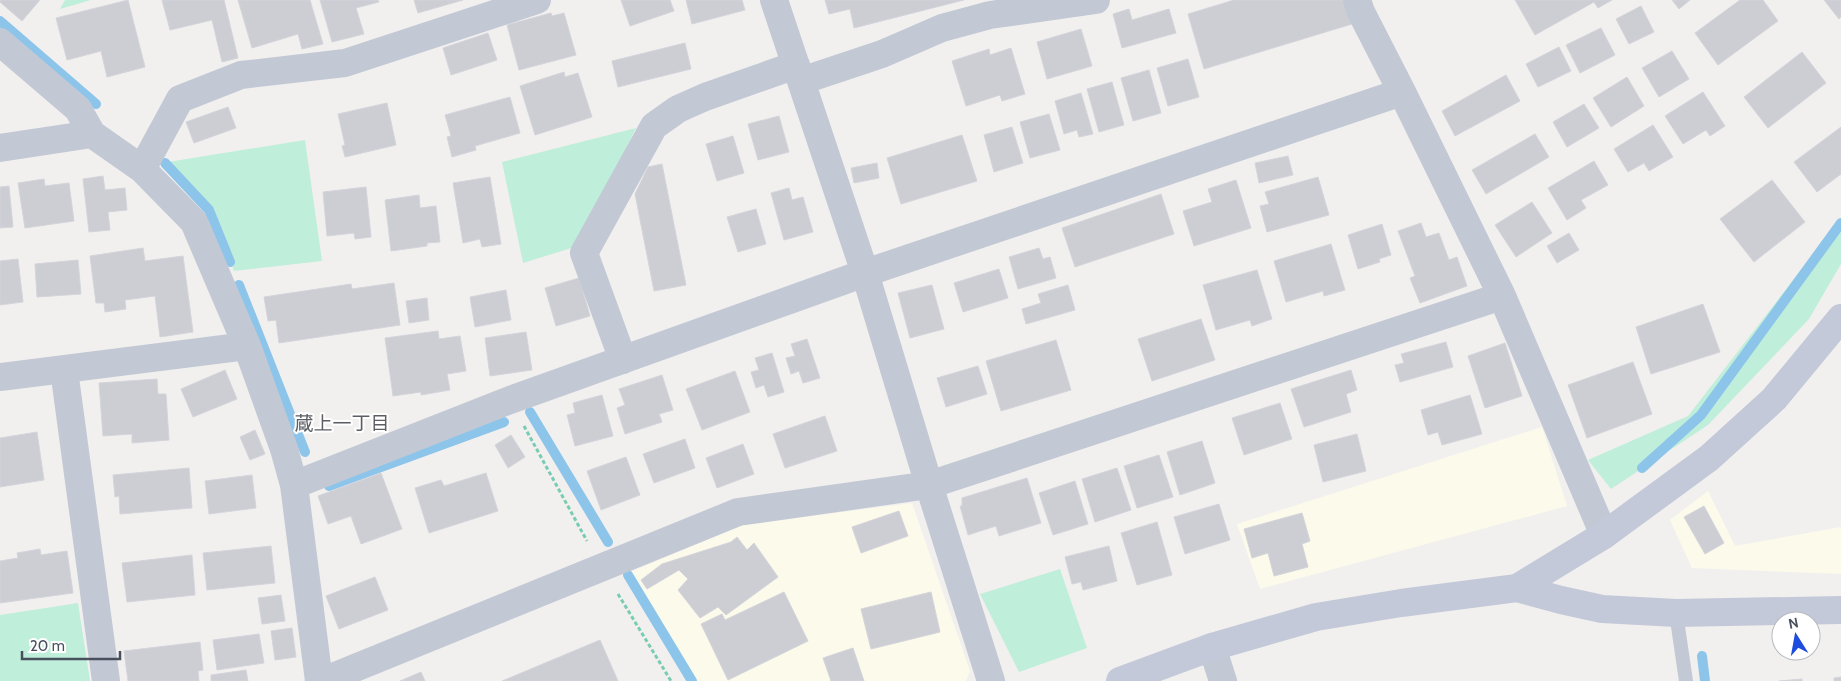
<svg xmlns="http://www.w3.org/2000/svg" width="1841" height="681" viewBox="0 0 1841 681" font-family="Cabin,'Noto Sans JP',sans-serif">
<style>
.commercial{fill:#fcfaea}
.green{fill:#bfeeda}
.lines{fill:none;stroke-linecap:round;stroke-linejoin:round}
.stream{stroke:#8dc5ea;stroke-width:10}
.building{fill:#ccced4;stroke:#d4d4db}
.path{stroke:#78ccb3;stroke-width:3;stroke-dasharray:4 2.5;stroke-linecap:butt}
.lane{stroke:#c3c9d4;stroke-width:14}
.street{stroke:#c3c9d4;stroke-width:28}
.secondary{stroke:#c3c9d8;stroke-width:28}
.labels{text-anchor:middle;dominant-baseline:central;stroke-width:4;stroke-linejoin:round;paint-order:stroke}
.neighbourhood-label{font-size:19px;fill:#5c5e64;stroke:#fff}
</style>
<rect width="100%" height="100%" fill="#f2f0ef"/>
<!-- commercial -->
<path class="commercial" d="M1542 427 1567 506 1260 589 1237 524Z
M1708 491 1735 546 1841 527V574L1692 568 1670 520Z
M912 503 970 671 966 681H694L628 573 743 525Z"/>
<!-- green -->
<path class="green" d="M65 0H91L60 9Z
M636 128 578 246 523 263 502 162Z
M305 140 322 261 234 271 211 207 168 162Z
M1841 218V264L1809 319 1708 425 1611 489 1588 460 1688 416Z
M1060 569 1087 648 1019 672 980 594Z
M78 603 90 681H0V615Z"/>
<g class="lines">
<!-- stream -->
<path class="stream" d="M0 21 96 104
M165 163 209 210 230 262
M239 285 305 452
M530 412 608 542
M1642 468 1701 415 1841 223
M329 486 504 422
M628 575 692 681
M1702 656 1705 681"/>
</g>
<!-- building -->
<path class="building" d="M0 0H40L22 21 0 2Z
M128 0 145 67 107 77 101 51 67 60 56 18Z
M162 0H224L238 58 222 62 212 20 170 30Z
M238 0H310L323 44 302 49 298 34 252 48Z
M320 0H378L379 2 356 8 364 34 332 42Z
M414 0H463L418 13Z
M621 0H670L674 11 630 26Z
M686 0H742L745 10 692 24Z
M825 0H964L854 28 850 9 829 14Z
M1234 0H1344L1352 24 1204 69 1188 14Z
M1515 0H1612L1598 8 1594 2 1535 35Z
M1672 0H1690L1679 9Z
M1740 0H1763L1778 21 1718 65 1695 33Z
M1824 0H1841V17L1839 19Z
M1641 6 1654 32 1629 44 1616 19Z
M1129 9 1132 20 1169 9 1176 33 1122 48 1113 14Z
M551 13 552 16 564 13 576 55 519 70 507 25Z
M1601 28 1615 55 1580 73 1566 45Z
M1081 29 1092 66 1047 79 1037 42Z
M488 33 497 60 451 75 443 48Z
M685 43 691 69 618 87 612 61Z
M1559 47 1571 71 1538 87 1526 64Z
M1011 48 1025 94 1002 101 1000 95 966 106 952 61 989 49 990 55Z
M1672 51 1689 79 1659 97 1642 68Z
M1802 52 1826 83 1768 128 1744 97Z
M1188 59 1199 97 1168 106 1157 68Z
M1149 70 1161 113 1133 121 1121 78Z
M564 72 565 77 578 73 592 117 535 135 520 86Z
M1506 75 1520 101 1455 136 1442 111Z
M1627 77 1644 106 1611 127 1593 98Z
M1112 82 1124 125 1099 132 1087 89Z
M1703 92 1725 126 1710 136 1706 130 1683 144 1665 116Z
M1081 93 1093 134 1079 137 1077 130 1064 134 1055 101Z
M510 97 520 133 475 146 476 150 452 157 447 137 451 136 445 115Z
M387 103 396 145 345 157 342 146 345 145 338 114Z
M1584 104 1599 128 1567 147 1553 122Z
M228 107 236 128 194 143 186 122Z
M1049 114 1060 150 1030 158 1020 122Z
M779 116 789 152 758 160 748 124Z
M1653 125 1673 157 1649 171 1644 163 1628 172 1614 149Z
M1012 127 1023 163 994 172 984 135Z
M1841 127V174L1817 192 1794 162Z
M1535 134 1549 157 1486 194 1472 170Z
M962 135 977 181 901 204 887 158Z
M733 136 744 173 717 181 706 144Z
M1288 156 1293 175 1259 183 1255 163Z
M1594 161 1608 185 1581 200 1586 208 1567 220 1548 188Z
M877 163 879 178 854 183 851 168Z
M662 164 686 285 654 291 635 194 648 167Z
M103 176 105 190 125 188 127 210 108 212 110 230 89 232 83 179Z
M490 177 501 244 482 247 480 239 463 243 453 183Z
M1318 177 1329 215 1267 232 1260 206 1269 204 1265 192Z
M44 179 45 186 69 183 74 221 25 228 18 183Z
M1236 180 1251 228 1194 246 1183 211 1212 202 1208 189Z
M1772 180 1805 222 1754 262 1720 219Z
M9 186 13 227 0 228V187Z
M366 187 371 237 355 239 354 233 327 236 323 192Z
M789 188 792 200 803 197 813 232 784 240 771 193Z
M1161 194 1174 234 1075 267 1062 228Z
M419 195 420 208 436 206 440 242 427 243V246L391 251 385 200Z
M1532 202 1552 233 1516 257 1495 225Z
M756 209 766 244 738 252 727 217Z
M1421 223 1426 237 1439 233 1449 260 1457 257 1467 286 1420 303 1410 278 1415 276 1398 231Z
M1382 224 1391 255 1379 259 1380 262 1358 269 1348 235Z
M1569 233 1579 250 1557 263 1547 246Z
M1331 244 1345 290 1324 296 1323 291 1286 302 1274 261Z
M143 248 145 261 183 256 193 332 160 337 155 296 125 300 126 309 105 312 104 303H96L90 256Z
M1039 248 1043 259 1050 257 1056 278 1018 289 1009 257Z
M18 259 23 302 0 305V261Z
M78 260 81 294 37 297 35 264Z
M999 269 1008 298 963 312 954 283Z
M1257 270 1272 319 1252 326 1250 320 1216 330 1203 285Z
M579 278 590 316 556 326 545 288Z
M394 283 400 325 279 343 276 320 268 321 264 297 351 284 352 289Z
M932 285 944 329 910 338 898 293Z
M1068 285 1075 310 1026 324 1022 309 1041 303 1038 294Z
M506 290 511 320 475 327 470 297Z
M427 298 429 320 409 323 406 301Z
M1703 304 1720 352 1651 374 1636 327Z
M1201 319 1215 360 1152 381 1138 339Z
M438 331 439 339 460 336 466 371 447 374 450 390 421 395V392L393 396 385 338Z
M526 332 532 370 490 376 485 338Z
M807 339 820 378 803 383 799 371 791 374 786 358 795 356 791 344Z
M1056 340 1071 390 1001 411 986 361Z
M1446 342 1453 367 1400 382 1395 365 1404 363 1401 354Z
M1505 343 1522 396 1485 408 1468 356Z
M772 353 784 392 768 397 764 385 756 388 751 372 759 370 755 358Z
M1633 362 1652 414 1587 438 1568 385Z
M978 366 987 394 946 407 937 378Z
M225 370 237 399 193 417 181 389Z
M1351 370 1357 390 1346 394 1351 412 1304 427 1291 389Z
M735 371 750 412 702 430 686 389Z
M662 375 673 410 659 414 662 422 625 434 617 408 625 405 619 389Z
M157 379 158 394H166L169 440 132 443V434L103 436 99 383Z
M602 395 613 436 575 446 567 415 575 413 573 403Z
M1470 395 1482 434 1442 445 1438 432 1428 435 1421 410Z
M1280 403 1292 439 1244 455 1232 418Z
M825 416 837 451 785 468 773 434Z
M255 430 265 454 250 460 240 437Z
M37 432 44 480 0 487V438Z
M1357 434 1366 471 1323 482 1314 445Z
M511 435 525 457 508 468 495 445Z
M685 439 695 468 654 483 643 454Z
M1202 441 1215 483 1180 495 1167 452Z
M743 444 754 474 717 488 706 458Z
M1159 455 1173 497 1137 508 1124 466Z
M626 457 640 495 601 510 587 471Z
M189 468 192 508 120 514 119 496 115 497 113 475Z
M1117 468 1131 510 1095 522 1082 479Z
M381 473 402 529 361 544 351 516 328 524 318 496Z
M486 473 498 511 429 533 415 488 441 480 444 486Z
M252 475 256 508 209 514 205 481Z
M1027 478 1041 523 999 536 996 526 968 535 960 506H962V498Z
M1075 481 1088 524 1053 535 1039 493Z
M1219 504 1230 540 1185 554 1174 517Z
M1704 506 1724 543 1705 554 1684 517Z
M899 511 908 536 861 553 852 527Z
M1302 513 1310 541 1302 544 1308 567 1274 576 1268 553 1252 558 1244 529Z
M1157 522 1172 575 1137 585 1121 533Z
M737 537 747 550 754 543 778 577 726 615 718 607 700 618 678 590 688 579 679 570 647 589 641 580 662 564 731 542Z
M271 546 275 583 207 590 203 553Z
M1109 546 1117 581 1083 590 1081 582 1072 584 1065 557Z
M40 549 41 555 67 551 73 593 0 603V561L18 558 17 553Z
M192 555 195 595 127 602 122 563Z
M375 577 388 610 339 629 326 596Z
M784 592 808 641 728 680 701 624 722 614 725 620Z
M931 592 940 632 871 649 861 609Z
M281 595 285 621 262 624 258 598Z
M292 628 296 657 275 660 271 631Z
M259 634 264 663 217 670 213 640Z
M600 640 618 681H502Z
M200 642 203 670 198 671 199 681H128L124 651Z
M853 648 864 681H831L823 658Z
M246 670 248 681H211V675Z
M421 672 425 681H400Z
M1841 677V681H1834V678Z
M1802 679V681H1779Z"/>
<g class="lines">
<!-- path -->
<path class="path" d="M524 426 587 541
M618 594 671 681"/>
<!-- lane -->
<path class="lane" d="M1676 613 1686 681"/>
<!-- street -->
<path class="street" d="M774 0 865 273 929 485 991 681
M1357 0 1361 12 1402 92 1502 296 1604 535
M0 42 78 109 92 134 142 169 194 222 247 346 284 449 294 485 319 681
M801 81 882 54 942 28 990 15 1096 0
M0 148 92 134
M142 169 180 99 241 75 345 63 537 0
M623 360 584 253 654 126 678 109 705 97 796 65
M64 370 106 681
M0 377 247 346
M294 485 510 400 865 273 1402 92
M1212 647 1223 681
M323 681 738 512 929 485 1502 296"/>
<!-- secondary -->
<path class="secondary" d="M1517 588 1561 600 1602 609 1676 613 1841 610
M1120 681 1212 647 1316 617 1401 603 1517 588 1604 535 1709 458 1774 399 1841 318"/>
</g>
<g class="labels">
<!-- neighbourhood labels -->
<g class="neighbourhood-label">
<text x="342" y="423">蔵上一丁目</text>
</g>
</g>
<!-- north arrow -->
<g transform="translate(1796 636) rotate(349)"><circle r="24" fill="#ffffff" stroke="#b6b9be"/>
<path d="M0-4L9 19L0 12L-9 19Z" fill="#1d4cde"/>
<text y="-8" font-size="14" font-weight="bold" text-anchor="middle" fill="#484f5d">N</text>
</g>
<!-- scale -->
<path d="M22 651v8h98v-8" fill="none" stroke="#484f5d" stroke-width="2.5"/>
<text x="30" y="651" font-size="15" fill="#484f5d" stroke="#ffffff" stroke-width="4" paint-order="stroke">20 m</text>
</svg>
